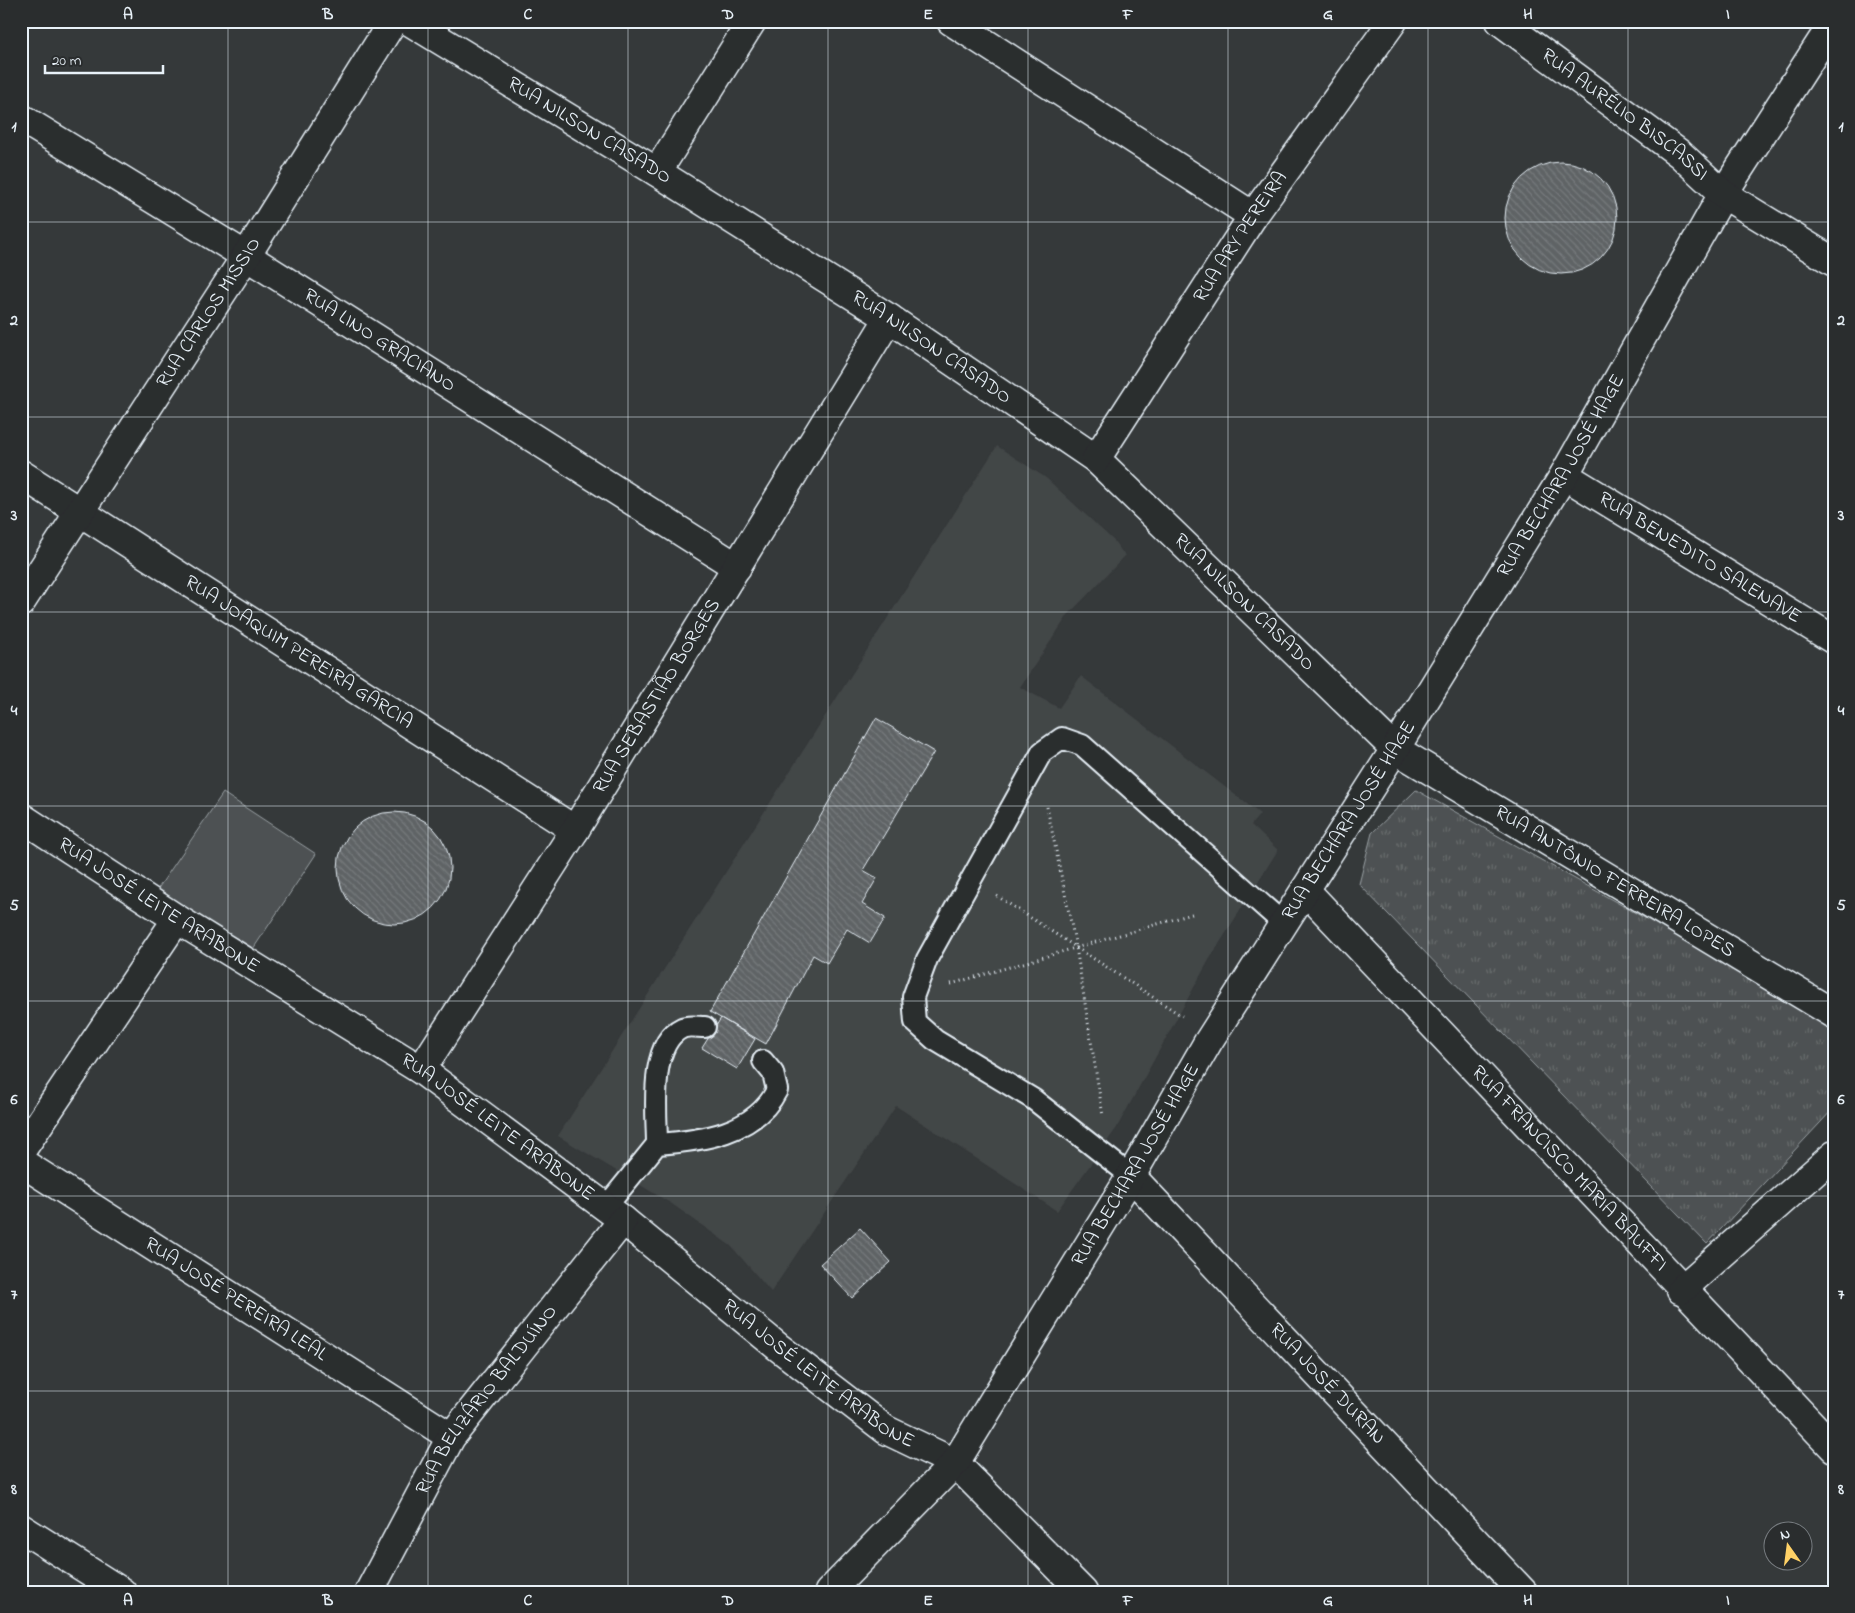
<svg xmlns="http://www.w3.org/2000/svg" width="1855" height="1613" viewBox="0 0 1855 1613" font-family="'Indie Flower',sans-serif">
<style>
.built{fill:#424647}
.grass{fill:#4d5152;stroke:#9aa1a5}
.park{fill:url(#park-tufts);stroke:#9aa1a5}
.building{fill:url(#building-back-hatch);stroke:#e8f1f8}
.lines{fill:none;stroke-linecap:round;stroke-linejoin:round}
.lane-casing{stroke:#e8f1f8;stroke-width:24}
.street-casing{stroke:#e8f1f8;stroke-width:31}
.secondary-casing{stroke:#e8f1f8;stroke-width:31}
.path{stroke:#e8f1f8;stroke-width:3;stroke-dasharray:1 4;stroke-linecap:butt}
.lane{stroke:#2a2d2e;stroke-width:20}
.street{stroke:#2a2d2e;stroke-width:28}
.secondary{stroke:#2a2d2e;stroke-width:28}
.grid{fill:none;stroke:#e8f1f8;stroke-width:1;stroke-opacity:0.55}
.labels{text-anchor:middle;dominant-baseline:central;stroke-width:5;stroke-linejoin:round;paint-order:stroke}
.street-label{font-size:20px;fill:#e8f1f8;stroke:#2a2d2e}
.neatline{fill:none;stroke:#e8f1f8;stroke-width:2}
.grid-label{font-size:16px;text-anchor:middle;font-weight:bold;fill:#e8f1f8}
</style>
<defs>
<pattern id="park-tufts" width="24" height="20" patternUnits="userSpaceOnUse" patternTransform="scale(1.25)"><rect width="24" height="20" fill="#4d5152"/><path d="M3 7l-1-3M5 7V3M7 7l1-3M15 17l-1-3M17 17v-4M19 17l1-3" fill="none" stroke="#676a6c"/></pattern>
<pattern id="building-back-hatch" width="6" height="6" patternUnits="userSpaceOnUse" patternTransform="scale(1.25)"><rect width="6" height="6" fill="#5f6365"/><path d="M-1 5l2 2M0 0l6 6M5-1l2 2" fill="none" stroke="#767a7c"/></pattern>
</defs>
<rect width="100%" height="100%" fill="#35393a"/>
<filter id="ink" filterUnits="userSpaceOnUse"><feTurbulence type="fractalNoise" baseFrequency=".02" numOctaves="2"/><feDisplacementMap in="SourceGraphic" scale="10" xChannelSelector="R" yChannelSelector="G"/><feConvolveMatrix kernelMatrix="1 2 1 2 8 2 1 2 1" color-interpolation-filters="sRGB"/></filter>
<g filter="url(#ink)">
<!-- built -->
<path class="built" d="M997 446 1046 478 1114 541 1125 556 1068 615 1020 687 1059 708 1081 676 1260 814 1251 825 1278 850 1209 960 1116 1129 1057 1211 896 1106 771 1292 731 1246 672 1204 558 1136Z"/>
<!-- grass -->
<path class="grass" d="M223 793 316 854 253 949 157 890Z"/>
<!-- park -->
<path class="park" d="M1416 790 1834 1024V1108L1707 1244 1359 884 1372 833Z"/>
<!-- building -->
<path class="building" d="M1505 218a56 56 0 1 1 112 0a56 56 0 1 1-112 0Z
M876 718 934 752 863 870 877 878 862 904 885 918 870 943 847 929 827 963 813 955 766 1044 710 1012Z
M338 868a56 56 0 1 1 112 0a56 56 0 1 1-112 0Z
M721 1018 755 1039 737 1069 702 1048Z
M860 1228 891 1262 852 1298 820 1264Z"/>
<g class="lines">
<!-- lane casing -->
<g class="lane-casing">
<path id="lane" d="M657 1144C657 1113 648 1044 682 1028 688 1025 698 1027 705 1027
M1131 1176 1033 1099 935 1040 915 1022 913 997 927 959 1042 752 1062 738 1082 745 1284 924
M606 1207 657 1144C701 1141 755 1134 777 1090L773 1073 763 1061"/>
</g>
<!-- street casing -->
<g class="street-casing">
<g id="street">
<path id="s1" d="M409 21 657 172 889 318 1096 459 1395 749 1834 1014"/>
<path d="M951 21 1253 216"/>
<path id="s2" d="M21 118 246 256 737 567"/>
<path d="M657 172 752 21"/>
<path id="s3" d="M1096 459 1253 216 1393 21"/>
<path id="s4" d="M21 474 575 830"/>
<path id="s5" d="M1564 475 1834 640"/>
<path id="s6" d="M21 602 246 256 393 21"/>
<path id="s7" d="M21 817 177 919 421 1070 623 1220 778 1347 886 1430 955 1463 1083 1592"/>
<path id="s8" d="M1305 890 1834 1448"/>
<path id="s9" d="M421 1070 575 830 889 318"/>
<path d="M21 1151 177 919"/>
<path id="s10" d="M21 1162 451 1437"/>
<path id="s11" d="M1131 1176 1523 1592"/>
<path d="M1681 1290 1834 1155"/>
<path d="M21 1528 122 1592"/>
<path id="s12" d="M369 1592 451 1437 623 1220"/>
<path id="s13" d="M829 1592 955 1463 1131 1176 1208 1042 1395 749 1564 475 1723 194 1834 22"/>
</g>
</g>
<!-- secondary casing -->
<g class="secondary-casing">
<g id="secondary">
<path id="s14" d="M1500 21 1680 154 1723 194 1834 262"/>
</g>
</g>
<!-- path -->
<path class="path" d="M1047 807 1076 947 1103 1116
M997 896 1182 1016
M951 984 1192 914"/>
<!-- lane -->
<use href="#lane" class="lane"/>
<!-- street -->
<use href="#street" class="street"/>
<!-- secondary -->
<use href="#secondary" class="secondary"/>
</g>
</g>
<!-- grid -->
<path class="grid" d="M228 21V1592M428 21V1592M628 21V1592M828 21V1592M1028 21V1592M1228 21V1592M1428 21V1592M1628 21V1592M21 222H1834M21 417H1834M21 612H1834M21 806H1834M21 1001H1834M21 1196H1834M21 1391H1834"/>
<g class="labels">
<!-- street labels -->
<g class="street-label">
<text stroke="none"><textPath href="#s14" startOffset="156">RUA AURÉLIO BISCASSI</textPath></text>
<text stroke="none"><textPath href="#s1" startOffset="211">RUA NILSON CASADO</textPath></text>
<text stroke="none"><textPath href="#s3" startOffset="265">RUA ARY PEREIRA</textPath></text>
<text stroke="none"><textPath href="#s6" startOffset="345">RUA CARLOS MISSIO</textPath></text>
<text stroke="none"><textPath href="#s2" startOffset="422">RUA LINO GRACIANO</textPath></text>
<text stroke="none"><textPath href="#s1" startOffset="616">RUA NILSON CASADO</textPath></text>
<text stroke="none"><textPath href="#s13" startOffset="1339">RUA BECHARA JOSÉ HAGE</textPath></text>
<text stroke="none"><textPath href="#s5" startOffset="159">RUA BENEDITO SALENAVE</textPath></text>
<text stroke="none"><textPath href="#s1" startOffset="1021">RUA NILSON CASADO</textPath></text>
<text stroke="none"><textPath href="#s4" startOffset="330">RUA JOAQUIM PEREIRA GARCIA</textPath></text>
<text stroke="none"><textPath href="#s9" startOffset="442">RUA SEBASTIÃO BORGES</textPath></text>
<text stroke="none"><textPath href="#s13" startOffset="934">RUA BECHARA JOSÉ HAGE</textPath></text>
<text stroke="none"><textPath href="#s1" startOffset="1488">RUA ANTÔNIO FERREIRA LOPES</textPath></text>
<text stroke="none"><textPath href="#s7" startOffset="164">RUA JOSÉ LEITE ARABONE</textPath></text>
<text stroke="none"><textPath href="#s7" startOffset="569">RUA JOSÉ LEITE ARABONE</textPath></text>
<text stroke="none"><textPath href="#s13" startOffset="529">RUA BECHARA JOSÉ HAGE</textPath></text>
<text stroke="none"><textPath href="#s8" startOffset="384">RUA FRANCISCO MARIA BAUFFI</textPath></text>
<text stroke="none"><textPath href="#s10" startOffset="255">RUA JOSÉ PEREIRA LEAL</textPath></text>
<text stroke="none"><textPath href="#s7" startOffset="974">RUA JOSÉ LEITE ARABONE</textPath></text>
<text stroke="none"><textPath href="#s11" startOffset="286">RUA JOSÉ DURAN</textPath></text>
<text stroke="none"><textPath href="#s12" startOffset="226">RUA BELIZÁRIO BALDUÍNO</textPath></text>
</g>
</g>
<!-- margin -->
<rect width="1855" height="1613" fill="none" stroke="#2a2d2e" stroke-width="55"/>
<!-- north arrow -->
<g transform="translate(1788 1546) rotate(346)"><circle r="24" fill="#2a2d2e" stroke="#767b7f"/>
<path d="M0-4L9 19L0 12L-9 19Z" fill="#ffd166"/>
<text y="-8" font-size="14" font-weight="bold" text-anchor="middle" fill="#e8f1f8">N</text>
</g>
<!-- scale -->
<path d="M45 65v8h118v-8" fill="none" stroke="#e8f1f8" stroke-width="2.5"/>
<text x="52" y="65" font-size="15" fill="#e8f1f8" stroke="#2a2d2e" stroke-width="4" paint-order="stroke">20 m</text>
<rect x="28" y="28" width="1800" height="1558" class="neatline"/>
<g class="grid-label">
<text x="128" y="19">A</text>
<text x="328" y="19">B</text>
<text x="528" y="19">C</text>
<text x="728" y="19">D</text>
<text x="928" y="19">E</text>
<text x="1128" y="19">F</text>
<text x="1328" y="19">G</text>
<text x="1528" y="19">H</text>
<text x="1728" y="19">I</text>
<text x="14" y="131">1</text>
<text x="1841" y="131">1</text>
<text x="14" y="325">2</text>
<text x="1841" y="325">2</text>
<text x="14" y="520">3</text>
<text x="1841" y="520">3</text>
<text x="14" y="715">4</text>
<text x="1841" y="715">4</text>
<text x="14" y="910">5</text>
<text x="1841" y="910">5</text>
<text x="14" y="1104">6</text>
<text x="1841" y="1104">6</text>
<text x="14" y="1299">7</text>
<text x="1841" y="1299">7</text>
<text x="14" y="1494">8</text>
<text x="1841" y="1494">8</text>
<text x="128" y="1605">A</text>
<text x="328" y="1605">B</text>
<text x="528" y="1605">C</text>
<text x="728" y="1605">D</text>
<text x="928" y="1605">E</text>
<text x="1128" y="1605">F</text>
<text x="1328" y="1605">G</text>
<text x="1528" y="1605">H</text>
<text x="1728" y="1605">I</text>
</g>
</svg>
